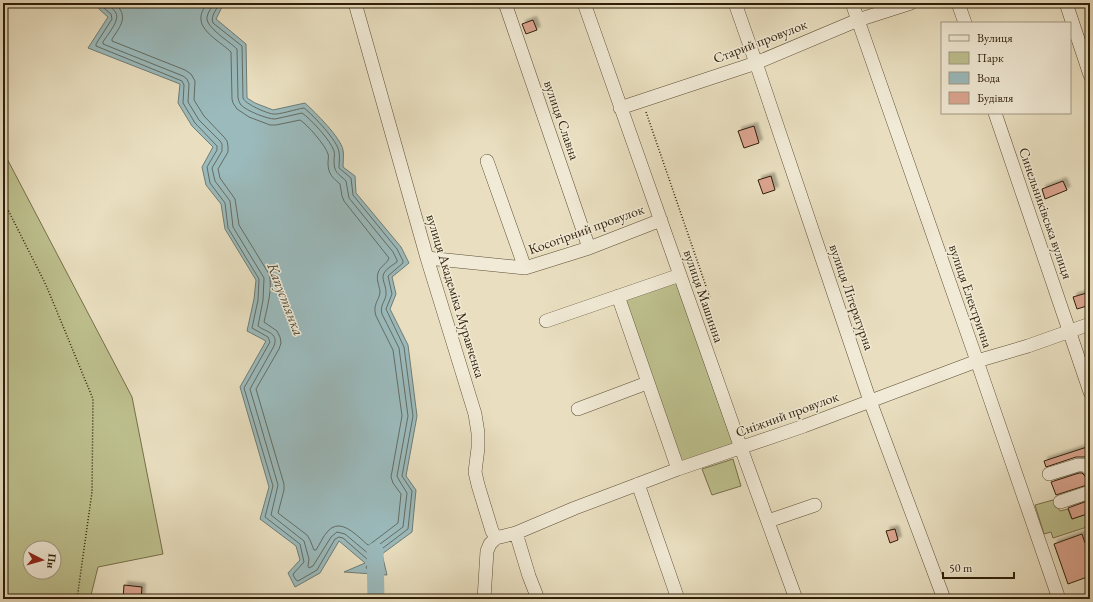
<svg xmlns="http://www.w3.org/2000/svg" width="1093" height="602" viewBox="0 0 1093 602" font-family="'EB Garamond',serif">
<style>
.green{fill:#bdc08e;stroke:#766f4a;fill-rule:evenodd}
.water{fill:#9bbabc;stroke:#6f7c74}
.lines{fill:none;stroke-linecap:round;stroke-linejoin:round}
.shore{stroke:#646c62;stroke-width:1}
.river{stroke:#9bbabc;stroke-width:17}
.building{fill:#dba48f;stroke:#2e1e07;filter:url(#shadow)}
.minor-casing{stroke:#5d4e35;stroke-width:14}
.path{stroke:#2e1e07;stroke-width:1.5;stroke-dasharray:1 2;stroke-linecap:butt}
.minor{stroke:#f1ead6;stroke-width:13}
.labels{text-anchor:middle;dominant-baseline:central;stroke-width:3;stroke-linejoin:round;paint-order:stroke}
.street-label{font-size:14px;fill:#2e1e07;stroke:#f1ead6}
.water-label{font-size:15px;font-style:italic;fill:#4f4d3d;stroke:#f1ead6}
</style>
<defs>
<filter id="shadow"><feDropShadow dx="3.5" dy="-3.5" stdDeviation="1" flood-color="#0004"/></filter>
</defs>
<rect width="100%" height="100%" fill="#e9dfc0"/>
<filter id="stains"><feTurbulence type="fractalNoise" baseFrequency=".005" numOctaves="4"/><feColorMatrix values="0 0 0 0 .2 0 0 0 0 .09 0 0 0 0 .02 0 0 0 .5 -.17"/></filter>
<radialGradient id="worn" r=".72"><stop offset=".6" stop-color="#630" stop-opacity="0"/><stop offset="1" stop-color="#630" stop-opacity=".3"/></radialGradient>
<!-- green -->
<path class="green" d="M3 151 132 397 163 554 98 567 90 599H3ZM30 548H54V572H30Z
M675 279 733 444 678 464 622 298Z
M733 459 741 486 712 495 702 469Z
M1053 500 1060 511 1068 509 1072 519 1090 513V526L1053 538 1051 532 1044 534 1035 505Z"/>
<!-- water -->
<path class="water" d="M100 3H224L216 19 246 44 247 98 255 103 273 110 305 103C315 112 341 138 343 150 344 155 343 162 343 167L355 176 356 193 401 247 409 263 392 277 396 294 390 309 408 345 417 416 406 476 416 490 412 532 382 554 387 575 344 572 365 563 339 541 320 573 295 587 288 573 300 560 296 546 260 519 269 487 240 387 266 341 247 331 254 299 256 280 225 229 221 204 206 185 202 167 213 147 192 126 178 103 180 84 88 48 108 17 99 9Z"/>
<g class="lines">
<!-- shore -->
<path class="shore" d="M104 3V8L111 14 112 19 96 44V46L182 81 184 85 183 103 195 123 217 146V150L207 167 210 183 225 203 228 228 259 279 258 300 252 328 268 337 270 342 244 388 273 486 265 517 300 544 304 562 294 573 293 575 296 580 298 581 317 570 335 539 339 537 343 538 367 559 369 563 366 567 367 569 380 570 381 568 378 555 379 551 408 529 412 491 402 476 413 416 404 347 386 309 392 294 388 276 403 263V261L397 249 353 195 351 178 339 168C339 163 340 157 339 152 338 141 313 115 304 108 296 109 279 115 273 114 266 113 245 104 243 98L242 46 213 23C210 16 217 9 220 3
M109 3C110 8 114 9 116 13 120 21 107 35 103 42V44L183 76 187 79 189 84 188 102 199 120 220 141 222 144V151L212 168 215 181 230 201 233 227 264 278 263 300 258 326C265 332 279 332 274 346L250 389 278 485 271 515 304 541 309 559 308 566 309 568 313 566 331 537 337 532 345 534 370 555H372L376 547 403 527 407 493 399 480 397 476 408 416 399 348 382 314C379 305 387 300 386 292 386 285 381 279 384 273 387 268 393 265 397 262V260L393 252 349 198 346 181C338 173 334 173 334 161 334 158 335 154 334 151 331 141 311 119 302 113L275 119C267 119 247 111 241 105 239 102 239 101 238 98L237 49C230 42 205 27 207 17 208 12 212 7 214 3
M115 3C129 17 121 25 112 39V41L185 70 191 74 195 81 194 100 204 116 224 137 227 141 228 146V152L218 169 220 178 235 199 239 225 269 274C273 288 267 308 264 322L277 331 280 337 281 343 279 349 256 389 284 484V490L278 513 307 535 310 540 314 550H316C320 544 323 536 328 531 341 517 357 536 368 545H369L398 523 401 494 393 483 391 477 402 416 393 350 376 316C372 304 380 300 380 291 379 285 376 279 378 273 380 266 387 264 389 258L344 201 342 196 340 184C333 178 328 174 328 163 328 160 329 156 328 154 326 146 307 124 300 120L276 125H270L249 117 237 109 233 103 232 99 231 52C222 43 199 31 201 17 201 12 205 7 207 3"/>
<!-- river -->
<path class="river" d="M375 551 376 599"/>
</g>
<!-- building -->
<path class="building" d="M533 20 537 30 526 34 522 24Z
M754 126 759 143 744 148 738 131Z
M771 176 775 190 763 194 758 180Z
M1063 181 1067 190 1045 199 1042 189Z
M1090 292V305L1077 309 1073 297Z
M1090 446V456L1087 457H1076L1046 467 1044 461Z
M1079 473H1082L1085 476 1086 479 1090 478V484L1056 495 1051 482Z
M1090 500V513L1072 519 1068 508Z
M895 529 898 540 890 543 886 531Z
M1082 534 1085 543 1090 541V576L1068 584 1054 544Z
M124 585 142 587 141 599H123Z"/>
<g class="lines">
<!-- minor casing -->
<g class="minor-casing">
<path id="minor" d="M355 3 427 258 475 414 478 433V448L475 472 478 485 492 531 496 538 490 544 487 551 484 599
M505 3 589 248
M584 3 741 448 796 599
M735 3 756 63 870 401 944 599
M852 3 977 361 1059 599
M958 3 965 23
M1066 3 1090 75
M620 108 756 63 858 20 911 3
M995 113 1090 392
M487 161 525 268
M427 258 525 268 589 248 661 220
M618 296 678 469
M546 321 680 275
M578 409 647 383
M1049 474 1078 465H1085L1090 470
M638 484 678 599
M1060 502 1090 492
M768 521 815 505
M516 533 529 576 538 599
M496 538 516 533 575 508 678 469 804 426 977 361 1028 346 1090 324"/>
</g>
<!-- path -->
<path class="path" d="M646 112 710 298
M3 200 46 285 93 399 92 492 77 599"/>
<!-- minor -->
<use href="#minor" class="minor"/>
</g>
<g class="labels">
<!-- street labels -->
<g class="street-label">
<text transform="translate(760 41) rotate(-21)">Старий провулок</text>
<text transform="translate(562 120) rotate(71)">вулиця Славна</text>
<text transform="translate(1046 213) rotate(71)">Синельниківська вулиця</text>
<text transform="translate(586 229) rotate(-20)">Косогірний провулок</text>
<text transform="translate(456 296) rotate(73)">вулиця Академіка Муравченка</text>
<text transform="translate(704 296) rotate(71)">вулиця Машинна</text>
<text transform="translate(971 296) rotate(71)">вулиця Електрична</text>
<text transform="translate(852 297) rotate(71)">вулиця Літературна</text>
<text transform="translate(787 414) rotate(-20)">Сніжний провулок</text>
</g>
<!-- water labels -->
<g class="water-label">
<text transform="translate(286 299) rotate(69)">Капустянка</text>
</g>
</g>
<!-- margin -->
<rect width="1093" height="602" fill="none" stroke="#e9dfc0" stroke-width="16"/>
<rect x="4" y="4" width="1085" height="594" fill="none" stroke="#2e1e07" stroke-width="2"/>
<rect x="8" y="8" width="1077" height="586" fill="none" stroke="#2e1e07"/>
<!-- legend -->
<rect x="941" y="22" width="130" height="92" fill="#f1ead6" stroke="#a39883"/>
<rect x="949" y="35" width="20" height="6" fill="#f1ead6" stroke="#a39883"/>
<text x="977" y="42" font-size="12" fill="#2e1e07">Вулиця</text>
<rect x="949" y="52" width="20" height="12" fill="#bdc08e" stroke="#a39883"/>
<text x="977" y="62" font-size="12" fill="#2e1e07">Парк</text>
<rect x="949" y="72" width="20" height="12" fill="#9bbabc" stroke="#a39883"/>
<text x="977" y="82" font-size="12" fill="#2e1e07">Вода</text>
<rect x="949" y="92" width="20" height="12" fill="#dba48f" stroke="#a39883"/>
<text x="977" y="102" font-size="12" fill="#2e1e07">Будівля</text>
<!-- north arrow -->
<g transform="translate(42 560) rotate(96)"><circle r="19" fill="#f1ead6" stroke="#a39883"/>
<path d="M0-3L7 15L0 10L-7 15Z" fill="#8f2418"/>
<text y="-6" font-size="11" font-weight="bold" text-anchor="middle" fill="#2e1e07">Пн</text>
</g>
<!-- scale -->
<path d="M943 572v6h71v-6" fill="none" stroke="#2e1e07" stroke-width="2"/>
<text x="949" y="572" font-size="12" fill="#2e1e07" stroke="#f1ead6" stroke-width="3" paint-order="stroke">50 m</text>
<rect width="100%" height="100%" filter="url(#stains)"/>
<rect width="100%" height="100%" fill="url(#worn)"/>
</svg>
